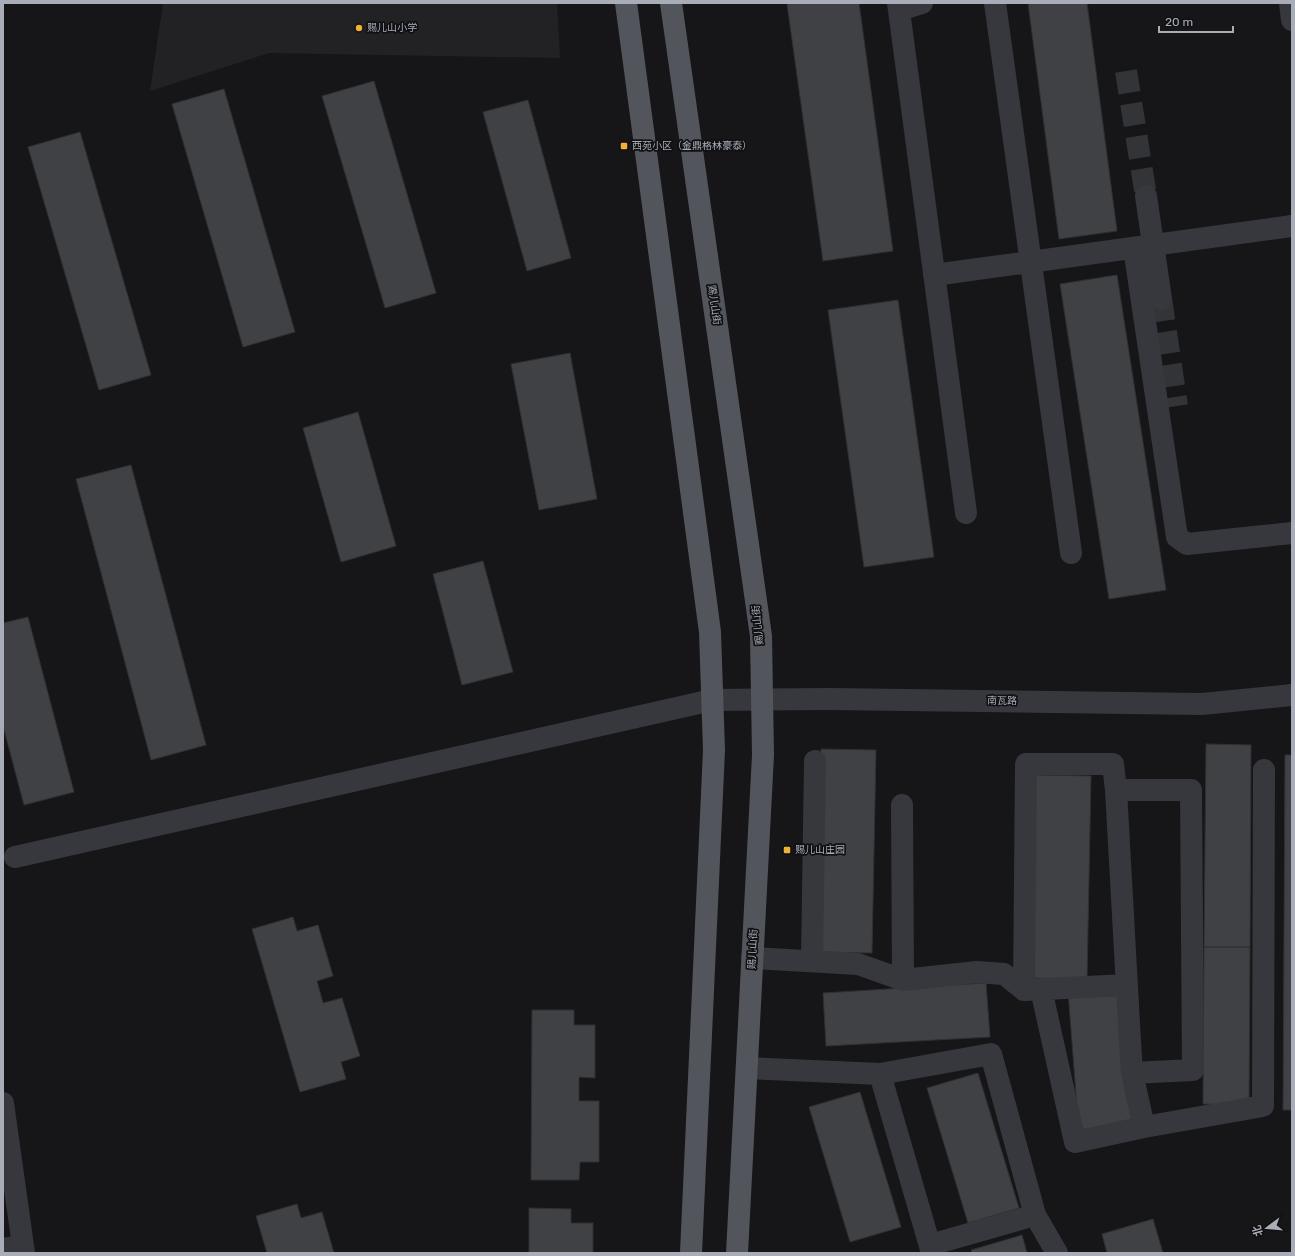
<svg xmlns="http://www.w3.org/2000/svg" width="1295" height="1256" viewBox="0 0 1295 1256" font-family="Rubik,'Noto Sans SC',sans-serif">
<style>
.built{fill:#222225}
.building{fill:#404145;stroke:#303034}
.lines{fill:none;stroke-linecap:round;stroke-linejoin:round}
.minor-tunnel{stroke:#333438;stroke-width:22;stroke-dasharray:22 11;stroke-linecap:butt}
.minor{stroke:#37383d;stroke-width:22}
.major{stroke:#53555c;stroke-width:22}
.poi-dot{fill:#f2b134;stroke:#111113;stroke-width:1.5}
.labels{text-anchor:middle;dominant-baseline:central;stroke-width:3.5;stroke-linejoin:round;paint-order:stroke}
.poi-label{font-size:10px;fill:#a8adb8;stroke:#111113;text-anchor:start}
.street-label{font-size:10px;fill:#a8adb8;stroke:#111113}
</style>
<rect width="100%" height="100%" fill="#161618"/>
<!-- built -->
<path class="built" d="M163 3H557L560 58 269 53 150 91Z"/>
<!-- building -->
<path class="building" d="M795 3H859L893 251 823 261 787 4Z
M1028 3H1087L1117 231 1059 239Z
M374 81 436 293 385 308 322 96Z
M224 89 295 332 243 347 172 104Z
M528 100 571 258 527 271 483 112Z
M80 132 151 375 99 390 28 147Z
M1117 275 1166 590 1109 599 1060 284Z
M898 300 934 557 864 567 828 310Z
M570 353 597 499 539 510 511 364Z
M358 412 396 546 341 562 303 428Z
M131 465 206 745 151 760 76 479Z
M483 561 513 672 462 685 433 574Z
M28 617 74 792 24 805 3 726V623Z
M1206 744 1251 745 1250 947H1204Z
M821 749 876 750 872 953 817 952Z
M1285 755H1292V1110H1283Z
M1035 775 1091 776 1087 979 1031 978Z
M293 917 297 931 318 925 333 976 317 981 323 1003 342 998 360 1056 341 1062 346 1079 300 1092 252 929Z
M1204 947H1250L1249 1105 1203 1104Z
M986 983 990 1037 826 1046 823 993Z
M1124 987 1135 1128 1079 1132 1068 991Z
M532 1010H574V1025H595V1078L579 1077V1101H599V1162H580L579 1180H531Z
M978 1073 1019 1208 968 1223 927 1088Z
M860 1092 901 1227 850 1242 809 1107Z
M297 1204 301 1218 322 1212 334 1253H267L256 1216Z
M529 1208 571 1209V1223H593V1253H529Z
M1153 1219 1163 1253H1107L1102 1234Z
M1022 1235 1027 1253H972L971 1250Z"/>
<g class="lines">
<!-- minor-tunnel -->
<path class="minor-tunnel" d="M1126 71 1146 196
M1161 299 1177 406"/>
<!-- minor -->
<path class="minor" d="M898 3 966 513
M995 3 1071 553
M1290 3 1292 20
M899 10 922 3
M1146 196 1161 299
M1134 248 1177 537 1187 544 1292 533
M934 275 1292 226
M902 805 903 980
M15 857 712 700 830 699 1202 704 1292 695
M752 958 858 964 903 980 977 972 1004 974 1024 990 1127 985
M812 961 815 761
M1041 989 1075 1142 1144 1127
M1024 990 1026 764H1113L1116 790
M747 1068 880 1074 932 1253
M1132 1073 1193 1070 1191 790H1116L1130 1041 1132 1073 1144 1127 1263 1106 1264 770
M880 1074 991 1054 1035 1215 930 1245
M3 1103 24 1253
M1035 1215 1057 1253
M3 1249 23 1246"/>
<!-- major -->
<path class="major" d="M626 3 710 632 714 750 691 1253
M671 3 761 636 763 755 737 1253"/>
</g>
<!-- markers -->
<g class="poi-dot">
<circle cx="359" cy="28" r="4"/>
<rect x="620" y="142" width="8" height="8" rx="2"/>
<rect x="783" y="846" width="8" height="8" rx="2"/>
</g>
<g class="labels">
<!-- poi labels -->
<g class="poi-label">
<text x="367" y="28">赐儿山小学</text>
<text x="632" y="146">西苑小区（金鼎格林豪泰）</text>
<text x="795" y="850">赐儿山庄园</text>
</g>
<!-- street labels -->
<g class="street-label">
<text transform="translate(714 305) rotate(82)">赐儿山街</text>
<text transform="translate(758 625) rotate(-96)">赐儿山街</text>
<text transform="translate(1002 701) rotate(1)">南瓦路</text>
<text transform="translate(753 949) rotate(-87)">赐儿山街</text>
</g>
</g>
<!-- border -->
<rect width="1295" height="1256" fill="none" stroke="#a8adb8" stroke-width="8"/>
<!-- north arrow -->
<g transform="translate(1267 1228) rotate(254)" stroke="#111113" stroke-width="3" paint-order="stroke">
<path d="M0-3L7 15L0 10L-7 15Z" fill="#a8adb8"/>
<text y="-6" font-size="11" font-weight="bold" text-anchor="middle" fill="#a8adb8">北</text>
</g>
<!-- scale -->
<path d="M1159 26v6h74v-6" fill="none" stroke="#a8adb8" stroke-width="2"/>
<text x="1165" y="26" font-size="12" fill="#a8adb8" stroke="#111113" stroke-width="3" paint-order="stroke">20 m</text>
</svg>
